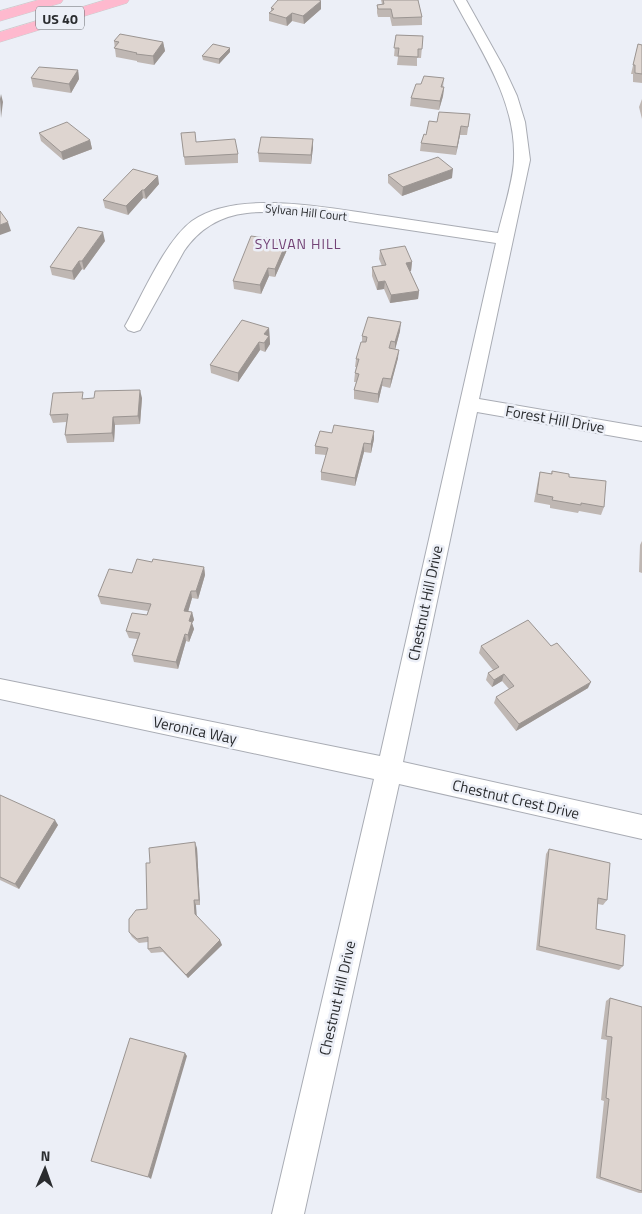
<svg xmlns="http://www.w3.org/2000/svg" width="642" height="1214" viewBox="0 0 642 1214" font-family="'Titillium Web',sans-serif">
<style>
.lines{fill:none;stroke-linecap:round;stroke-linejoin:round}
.street-casing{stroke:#a9acb4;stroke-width:2}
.primary-casing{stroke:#cccccd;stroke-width:1}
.street{fill:#fff;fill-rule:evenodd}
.primary{fill:#feb9ce;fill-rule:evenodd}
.wall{fill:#bfb7b3}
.shaded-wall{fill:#9b9592}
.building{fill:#ded5d0;stroke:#9b9592}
.labels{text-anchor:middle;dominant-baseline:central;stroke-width:5;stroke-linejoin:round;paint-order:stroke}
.far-street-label{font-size:12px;fill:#2a2c2f;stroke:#eceff7}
.shield{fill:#eceff7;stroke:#64666b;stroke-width:1}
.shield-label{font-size:14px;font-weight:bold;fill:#2a2c2f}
.far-neighbourhood-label{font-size:14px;letter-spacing:1px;fill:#734376;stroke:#eceff7}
.street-label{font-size:15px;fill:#2a2c2f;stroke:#eceff7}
</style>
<rect width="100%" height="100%" fill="#eceff7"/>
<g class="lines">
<!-- street casing -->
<g class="street-casing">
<path id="street" d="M454 0H466L504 68 517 96 525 122 530 160 479 399 642 427V441L477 412 403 762 642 815V839L399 784 304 1214H272L374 779 0 699V679L380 756 496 243C449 236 403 229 356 222 322 217 282 209 247 213 220 216 199 229 184 251L140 330 134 332 128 330 125 326C142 296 165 241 192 221 238 188 333 209 385 216 423 222 460 227 498 233 503 212 514 178 514 158 516 100 480 49 454 0Z"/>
</g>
<!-- primary casing -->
<g class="primary-casing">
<path id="primary" d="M38 0H63L61 3 0 21V11Z
M105 0H129L127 3 0 42V32Z"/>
</g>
<!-- street -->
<use href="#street" class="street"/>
<!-- primary -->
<use href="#primary" class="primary"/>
</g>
<!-- wall -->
<path class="wall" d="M381 0H418L422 17V25L392 26 390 17H378L377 13V5L382 4Z
M271 8 321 9 304 24 292 21 287 26 269 21V13L271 12Z
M396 35 423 36 421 58H417V66L397 65 398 57 394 56Z
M114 41 163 42 165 51 154 65 137 62V61L116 57Z
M638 44 642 45V83L633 82V74H631Z
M230 52 219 64 203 60 202 56Z
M78 70 79 79 71 93 33 87 31 78Z
M444 78 443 87H444L443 96 439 110 410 106 411 98Z
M642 99V119L639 107Z
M470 114 467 135H460L456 155 420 151 421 143 426 135 437 122Z
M39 133 90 140 92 149 63 160 41 141Z
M181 133 196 142 238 154V163L185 165Z
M313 139V147L311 164 259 162 258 153Z
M388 175 452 178 402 196 388 183Z
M159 184 146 199 143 198 128 215 105 208 103 200Z
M105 241 84 270 82 269 74 280 52 275 50 267Z
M287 250 275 277 269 276 261 294 234 289 233 281Z
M380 250 412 262 411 271H410L419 291 418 299 390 303 384 289 377 290 372 276V267L382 266 379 259Z
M269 328 270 344 265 352 260 350 238 382 211 373 210 365Z
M400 331 395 349 398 358 390 388 382 386 378 403 354 399V390L356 382H354L355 373 356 367H355L356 359 362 342V336Z
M142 398 140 424 115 425 114 442 67 443 65 435 66 422 53 423 50 415 84 399Z
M374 439 371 453 364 452 355 486 321 480V472L326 455 315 454V446Z
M552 471 569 477 604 507 601 515 579 511 578 513 550 508V505L534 502 538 480 540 472 551 474Z
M642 541V573L639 572 640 545Z
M152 562 204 567 205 575 198 599 192 598 188 612H192L194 620 192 623 194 629 189 642 186 641 178 669 134 662 132 655 137 639 129 638 126 631 147 615 148 611 101 604 98 596 132 573Z
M481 646 588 688 516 731 494 703 496 697 509 689 502 681 492 687 486 680 488 673 493 670 479 653Z
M0 795 58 825 19 889 0 880Z
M197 848 200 905H196V916L222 945 188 978 163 952 151 953 148 949V942L139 943 132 937 129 932 147 909 150 863Z
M549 849 607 900 603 905 598 904 596 929 623 966 619 970 536 950 546 854Z
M610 998 642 1007V1193H639L596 1178 604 1101 601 1100 607 1040 601 1039 606 1001Z"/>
<!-- shaded-wall -->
<path class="shaded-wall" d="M321 1V9L304 24 303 16Z
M292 13V21L287 26 286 18Z
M163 42 165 51 154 65 153 56Z
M230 48V52L219 64V59Z
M78 70 79 79 71 93 69 84Z
M444 87 443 96 439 110 440 101Z
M1 94 3 102 1 118 0 99Z
M461 126 460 135 456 155 457 147Z
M313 139V147L311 164V155Z
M90 140 92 149 63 160 61 152Z
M453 169 452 178 402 196 403 187Z
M158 176 159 184 146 199 144 190Z
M142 190 143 198 128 215 126 206Z
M8 222 11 231 0 235V225Z
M103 232 105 241 84 270 82 261Z
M287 241V250L275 277V269Z
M79 261 82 269 74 280 72 271Z
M412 262 411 271H406V263Z
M268 268 269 276 261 294 260 285Z
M385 281 384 289 377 290 378 282Z
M419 291 418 299 390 303 391 295Z
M401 322 400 331 395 350V342Z
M269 328 270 344 265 352 264 334Z
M259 342 260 350 238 382V373Z
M399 350 398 358 390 388 391 379Z
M383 378 382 386 378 403V394Z
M140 390 142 398 140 424 138 416Z
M113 417 115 425 114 442 112 433Z
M374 431V439L371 453V444Z
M364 443V452L355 486V478Z
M204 567 205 575 198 599 196 591Z
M191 591 192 598 186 619 184 611Z
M192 612 194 620 192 623 194 629 189 642 188 635 189 621Z
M185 634 186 641 178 669 176 662Z
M504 674 502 681 492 687 494 680Z
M591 682 588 688 516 731 519 724Z
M55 820 58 825 19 889 15 884Z
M195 842 197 848 200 905 199 900Z
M194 900 196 905 197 919 195 914Z
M220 940 222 945 188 978 186 975Z
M185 1053 187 1056 151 1179 148 1177Z"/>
<!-- building -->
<path class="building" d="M278 0H319L321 1 303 16 292 13 286 18 269 13 274 9 271 8Z
M383 0H418L422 17 393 18 391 9H378L377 5 384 4Z
M120 34 163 42 153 56 136 54 137 53 114 48 119 42 114 41Z
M396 35 423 36 422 49H418V57L398 56 399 48H394Z
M213 44 230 48 219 59 202 56Z
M638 44 642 45V74L635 73V65H633Z
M39 67 78 70 69 84 31 78Z
M424 76 444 78 441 87H444L440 101 411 98 416 84H421Z
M439 112 470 114 468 127 461 126 457 147 421 143 424 134 426 135 429 121 437 122Z
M67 122 90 140 61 152 39 133Z
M195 132 196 142 235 139 238 154 184 157 181 133Z
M261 137 313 139 311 155 258 153Z
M438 157 453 169 403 187 388 175Z
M133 169 158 176 144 190H142L126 206 103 200Z
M0 211 8 222 0 225Z
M78 227 103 232 82 261H79L72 271 50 267Z
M251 236 287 241 275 269 268 268 260 285 233 281Z
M405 246 412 262 406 263 419 291 391 295 385 281 378 282 372 267 386 265 380 250Z
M368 317 401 322 395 342 391 341 389 348 399 350 391 379 383 378 378 394 354 390 359 374 355 373 359 359H356L361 342H366L367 337 362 336Z
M242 320 269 328 264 334 269 336 264 343 259 342 238 373 210 365Z
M140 390 138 416 113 417 112 433 65 435 68 414 50 415 53 393 83 392 82 399 94 398 95 391Z
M334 425 374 431 371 444 364 443 355 478 321 472 328 448 315 446 320 431 332 433Z
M552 471 569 474V477L606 481 604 507 581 503V505L552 500 553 497 537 494 540 472 552 474Z
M137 559 152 562 153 559 204 567 196 591H191L184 611 192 612 189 621 192 622 188 635 185 634 176 662 132 655 140 633 126 631 132 613 147 615 151 604 98 596 109 569 132 573Z
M528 620 551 646 557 643 591 682 519 724 496 697 514 686 504 674 494 680 488 673 499 667 481 646Z
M0 795 55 820 15 884 0 877Z
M195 842 199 900H194L195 914 220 940 186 975 160 947 148 949V937L137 939 129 932V919L136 910 147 909 146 863H150L149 848Z
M549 849 610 863 607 900 598 898 596 929 625 935 623 966 539 946Z
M610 998 642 1007V1191L600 1177 609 1099 606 1098 612 1037 606 1036Z
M130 1038 185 1053 148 1177 91 1161Z"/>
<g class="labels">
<!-- far-street labels -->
<g class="far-street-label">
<text transform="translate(306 212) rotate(6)">Sylvan Hill Court</text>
</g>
<!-- shield labels -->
<rect class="shield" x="36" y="6.5" width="48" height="23" rx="4"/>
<g class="shield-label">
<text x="60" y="18">US 40</text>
</g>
<!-- far-neighbourhood labels -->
<g class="far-neighbourhood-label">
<text x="298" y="243">SYLVAN HILL</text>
</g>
<!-- street labels -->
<g class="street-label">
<text transform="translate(555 419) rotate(10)">Forest Hill Drive</text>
<text transform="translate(425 603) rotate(-78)">Chestnut Hill Drive</text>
<text transform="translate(195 730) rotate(12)">Veronica Way</text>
<text transform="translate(516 799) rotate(13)">Chestnut Crest Drive</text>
<text transform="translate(337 998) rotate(-77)">Chestnut Hill Drive</text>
</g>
</g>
<!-- north arrow -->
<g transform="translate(45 1169) rotate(2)" stroke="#eceff7" stroke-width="4" paint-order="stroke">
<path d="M0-4L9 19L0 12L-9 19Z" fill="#2a2c2f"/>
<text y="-8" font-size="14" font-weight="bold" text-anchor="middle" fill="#2a2c2f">N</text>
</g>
</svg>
